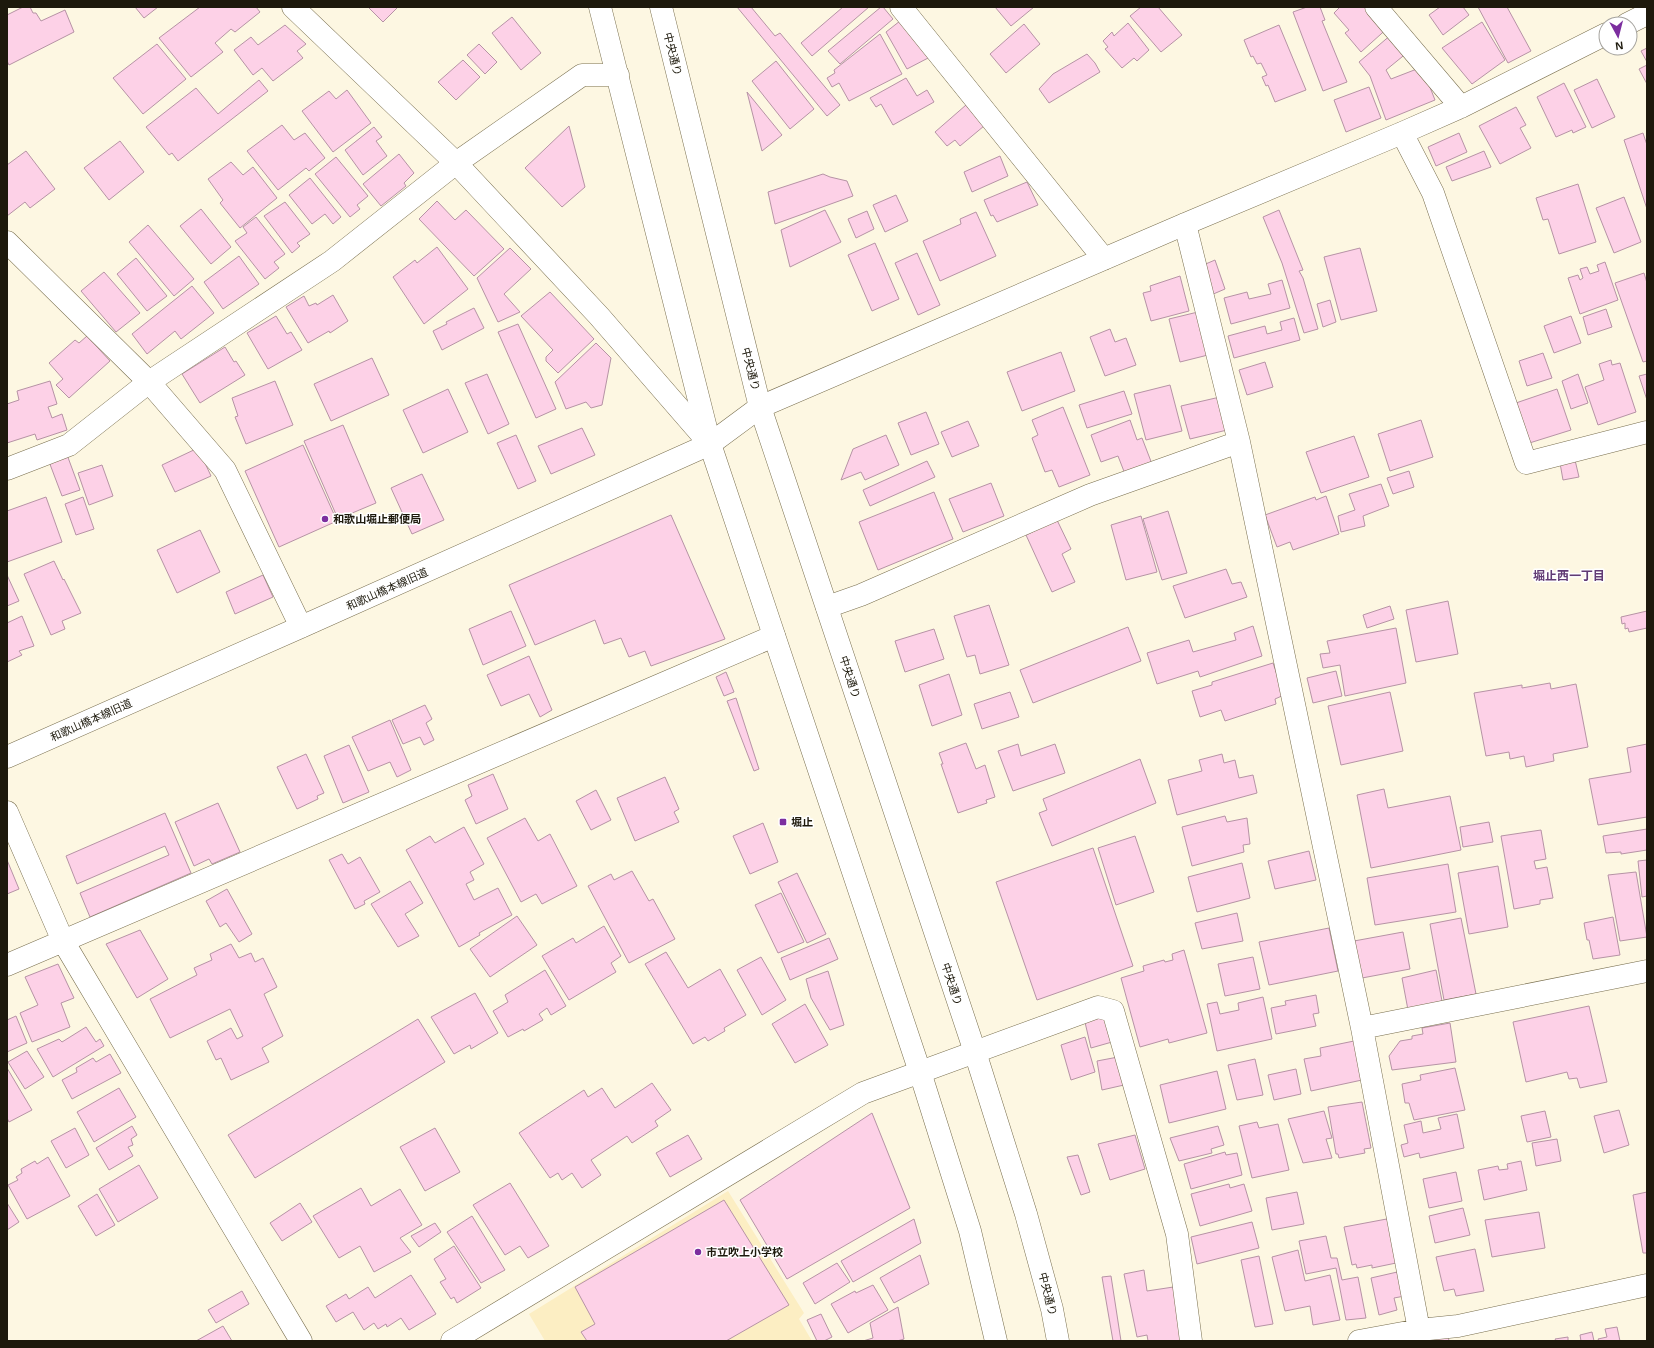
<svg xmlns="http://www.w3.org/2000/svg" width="1654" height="1348" viewBox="0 0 1654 1348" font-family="Arial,'Noto Sans JP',sans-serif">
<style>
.built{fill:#fceec3}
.building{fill:#fdd1e7;stroke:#b693a5}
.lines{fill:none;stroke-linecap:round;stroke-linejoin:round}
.minor-casing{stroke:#796f4f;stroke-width:23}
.highway-casing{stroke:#796f4f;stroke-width:23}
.minor{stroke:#fff;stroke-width:22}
.highway{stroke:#fff;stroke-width:22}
.poi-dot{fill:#7c2e9f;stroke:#fff;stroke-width:1.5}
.labels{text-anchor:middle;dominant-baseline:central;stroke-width:3;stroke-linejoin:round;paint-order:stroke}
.street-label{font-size:11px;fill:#1d190c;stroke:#fff}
.poi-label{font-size:11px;font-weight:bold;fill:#1d190c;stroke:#fff;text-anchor:start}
.neighbourhood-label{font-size:12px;font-weight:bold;fill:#613b74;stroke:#fff}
</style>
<rect width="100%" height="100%" fill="#fdf7e2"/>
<!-- built -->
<path class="built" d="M728 1191 804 1313 799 1319 812 1341H545L529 1314Z"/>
<!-- building -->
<path class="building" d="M23 7H30L33 13H36L41 21 65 10 74 32 9 65 7 61V15Z
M135 7H158L144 18Z
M200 7H256L260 12 235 32 231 29 215 43 223 52 191 77 159 38Z
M368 7H398L383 22Z
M737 7H751L775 36 780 33 840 105 827 116Z
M843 7H869L812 56 801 43Z
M881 7H883L893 19 840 64 828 51Z
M995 7H1034L1011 26Z
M1141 7H1158L1182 35 1161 52 1130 16Z
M1307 7H1320L1325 20 1322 21 1347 82 1323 91 1293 12Z
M1340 7H1365L1391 25 1361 52 1345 33 1349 30 1334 13Z
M1440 7H1463L1469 15 1443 35 1429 15Z
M1478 7H1507L1531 51 1508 63Z
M512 17 541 53 521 70 492 33Z
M900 21 930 57 907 69 886 32Z
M1482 22 1505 60 1472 84 1442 48Z
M1128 23 1149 50 1137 61 1134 58 1122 68 1105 49 1108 47 1103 41 1112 32 1114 36Z
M1024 24 1040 44 1006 73 990 54Z
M285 25 306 44 297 51 303 58 273 81 262 68 253 75 234 50 251 37 258 45Z
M1279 25 1306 90 1275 102 1268 85 1266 86 1262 77 1267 75 1261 63 1257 64 1253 56 1251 57 1244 40Z
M880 34 902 74 849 101 839 83 832 87 827 78 835 73 834 70Z
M1392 34 1408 52 1386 70 1391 79 1422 67 1435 100 1386 120 1370 76 1359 62Z
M157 44 186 79 143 114 113 78Z
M479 44 497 62 485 74 467 55Z
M1647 48V62L1641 51Z
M1087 54 1095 63 1100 72 1049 103 1039 89 1053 74Z
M463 60 480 77 456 100 438 82Z
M776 61 814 109 790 129 752 81Z
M1647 65V84L1639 69Z
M906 78 917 96 927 90 934 102 893 125 881 104 876 107 870 98Z
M1597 79 1615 117 1592 128 1574 90Z
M259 80 268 91 178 161 172 153 169 155 146 127 196 88 218 114Z
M1564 83 1586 127 1573 133 1572 130 1556 137 1537 97Z
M1369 87 1381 118 1346 132 1334 100Z
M347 90 371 123 333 152 302 111 329 91 336 99Z
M747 92 782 135 762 151Z
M966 105 984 126 960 146 955 140 947 146 935 132Z
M1516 107 1526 125 1520 128 1531 148 1500 164 1479 126Z
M282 125 294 140 305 133 325 158 309 171 306 168 278 190 247 151Z
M569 126 585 187 562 207 525 168Z
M374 127 382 137 376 141 387 156 363 175 345 150Z
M1459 133 1467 152 1436 166 1428 147Z
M1643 133 1647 145V209L1624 140Z
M120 141 144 172 109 200 84 168Z
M26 151 55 189 30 208 25 202 7 216V165Z
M1484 151 1491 167 1452 181 1446 167Z
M399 154 414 173 404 183 406 186 381 206 363 184Z
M1000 156 1008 176 972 192 964 172Z
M336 157 368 196 357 205 360 209 350 217 315 174Z
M231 162 243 175 253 167 277 198 240 228 220 203 223 200 208 179Z
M823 174 830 177 847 181 853 196 775 224 768 192Z
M310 178 341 217 333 224 325 214 312 224 289 195Z
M1027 182 1038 205 997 222 993 215 991 216 984 200Z
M1578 184 1596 242 1559 254 1548 219 1543 220 1536 198Z
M896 195 908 221 885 232 873 205Z
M1624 197 1641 242 1614 253 1596 208Z
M437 201 455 220 466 210 504 249 474 276 419 219Z
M285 202 310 234 297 243 300 246 292 253 264 216Z
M201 209 231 247 211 264 180 226Z
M825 210 841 242 790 267 781 230Z
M1279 210 1303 270 1299 271 1303 278 1318 329 1304 333 1282 263 1263 217Z
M867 211 874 229 856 238 848 219Z
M976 212 996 256 940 281 923 241 961 224 960 219Z
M256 217 285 254 274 262 279 268 265 279 235 241 247 233 243 227Z
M148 225 194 279 174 296 129 242Z
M875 243 899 299 872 311 848 255Z
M437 247 468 289 424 324 393 277 415 260 417 263Z
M510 248 531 269 504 294 520 312 498 322 477 278Z
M1360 248 1377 311 1341 320 1324 257Z
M917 253 940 305 918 315 895 263Z
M239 256 259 284 223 309 204 282Z
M136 258 167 296 147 311 117 274Z
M1215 260 1225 289 1211 295 1201 266Z
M1605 262 1618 300 1580 314 1568 278 1578 275 1580 280 1583 278 1580 269 1587 267 1590 274 1599 271 1597 265Z
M104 272 140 313 116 332 81 291Z
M1644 273 1647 283V361L1643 362 1615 283Z
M1180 276 1189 311 1151 321 1143 293 1151 291 1150 286Z
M1282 280 1290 308 1231 324 1224 298 1247 292 1249 299 1271 294 1268 284Z
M192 286 214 313 181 339 175 331 147 354 132 334Z
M550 292 594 339 558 373 546 361V357L553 350 521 316Z
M333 295 348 321 330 333 329 331 308 343 286 307 304 296 309 306 316 303 317 305Z
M1330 300 1336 322 1323 327 1317 304Z
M474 308 484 328 442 350 433 331 447 324 446 322Z
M1606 309 1612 327 1588 335 1583 317Z
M1202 311 1212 354 1180 362 1169 319Z
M276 316 287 334 291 332 302 350 268 369 247 333Z
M1571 316 1581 343 1554 353 1544 326Z
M1294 318 1300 340 1234 358 1228 336 1265 326 1267 334 1282 330 1280 322Z
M518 324 556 409 536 418 498 332Z
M1110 329 1115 342 1126 338 1136 365 1105 376 1090 337Z
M87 336 110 361 69 398 56 385 63 379 49 363 75 340 79 343Z
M596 343 611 358 602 405 591 408 586 402 566 409 555 382Z
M225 347 234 362 236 361 245 375 200 403 182 374Z
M1061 352 1075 391 1022 411 1007 372Z
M1543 353 1552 378 1527 386 1519 361Z
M372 358 389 395 331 421 314 384Z
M1611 360 1612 365 1620 363 1636 412 1598 425 1585 387 1604 380 1599 364Z
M1265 362 1273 387 1247 395 1239 370Z
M487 374 509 424 488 434 465 383Z
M1578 374 1588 403 1571 409 1562 381Z
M1647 374V400L1639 376Z
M50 381 57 404 48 407 52 418 62 414 67 430 37 440 35 434 7 443V404L19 400 17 391Z
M275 381 293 425 246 444 235 417 238 416 232 398Z
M1170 385 1182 431 1146 440 1134 394Z
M448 389 468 432 423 453 403 410Z
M1557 389 1571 430 1523 445 1510 405Z
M1124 391 1132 414 1087 428 1079 405Z
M1220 397 1227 430 1190 439 1181 406Z
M1063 407 1090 475 1059 487 1052 470 1045 472 1032 438 1038 435 1032 420Z
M926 412 939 444 911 455 898 423Z
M1130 420 1137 440 1142 438 1152 464 1125 474 1118 456 1101 462 1091 435Z
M1421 420 1433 457 1390 471 1378 434Z
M968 421 979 446 952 457 941 432Z
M343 425 376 503 338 519 304 441Z
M582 428 595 455 551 474 538 446Z
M516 435 536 481 518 489 497 443Z
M886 435 899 465 865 480 861 472 841 480 853 449Z
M1354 436 1369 477 1321 493 1306 452Z
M303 445 337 521 279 547 245 471Z
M198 448 211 476 175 492 162 465Z
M66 452 80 490 62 496 48 459Z
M1575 460 1579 477 1563 480 1560 463Z
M927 461 935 477 870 506 863 490Z
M102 465 113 496 89 505 78 473Z
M1409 471 1414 487 1393 494 1387 478Z
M422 474 444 520 412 534 391 488Z
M991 483 1004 516 963 532 949 499Z
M1381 484 1389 506 1363 516 1365 526 1341 532 1338 516 1355 510 1349 494Z
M934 492 953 539 878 570 859 522Z
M1326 496 1339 534 1293 550 1290 542 1277 547 1265 515 1315 497 1316 500Z
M46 497 62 542 7 562V511Z
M83 497 94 529 76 535 65 504Z
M1168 511 1187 573 1162 580 1143 519Z
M671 515 725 639 651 666 645 651 629 657 621 638 604 644 595 620 535 645 509 585Z
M1141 516 1157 572 1126 580 1111 525Z
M1057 520 1071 549 1062 554 1075 582 1052 592 1026 535Z
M200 530 220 572 177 593 157 550Z
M54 561 63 580 64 579 81 613 62 621 65 629 51 635 24 574Z
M1226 569 1232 584 1241 582 1247 597 1185 618 1173 586Z
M7 575 19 601 7 606Z
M263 575 273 597 235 614 226 592Z
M1448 601 1458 654 1416 662 1406 610Z
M989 605 1009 665 980 674 975 655 967 657 954 616Z
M1390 606 1394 619 1367 628 1363 615Z
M511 611 526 646 483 665 469 629Z
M1647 611V628L1629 632 1628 628 1625 629V623L1622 624 1621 617Z
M22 616 34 646 19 651 22 655 7 662V623Z
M1253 626 1262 656 1200 677 1198 671 1157 684 1147 653 1189 640 1193 652 1236 640 1234 633Z
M1128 627 1141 661 1033 703 1020 670Z
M1396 628 1406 683 1345 696 1340 665 1323 668 1320 654 1330 653 1327 641Z
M934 629 944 659 905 672 895 641Z
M529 656 552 710 540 717 529 694 501 706 487 675Z
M1273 663 1284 695 1275 699 1276 704 1225 721 1221 710 1200 717 1192 691 1212 685V682Z
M1336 671 1342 696 1313 703 1307 678Z
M726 672 734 692 724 696 716 677Z
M949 674 962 715 932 726 919 685Z
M1550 683 1551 689 1576 684 1588 747 1553 754 1554 761 1526 767 1524 756 1510 759 1509 752 1486 756 1474 693 1522 685V688Z
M1010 692 1019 717 982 729 974 704Z
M1390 692 1403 751 1341 765 1328 706Z
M736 698 759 769 754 771 727 701Z
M425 705 432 719 426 723 434 740 424 745 420 737 403 744 392 720Z
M390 720 411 770 397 777 390 762 368 771 352 737Z
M966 743 976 769 985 765 995 797 986 800 987 803 958 813 941 764H943L939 753Z
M1018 744 1021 756 1055 744 1065 773 1013 791 998 751Z
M1647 744V817L1598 825 1589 779 1631 772 1627 748Z
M349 745 369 792 343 803 324 756Z
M306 754 324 793 317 796 318 799 297 809 277 767Z
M1222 754 1224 763 1235 760 1239 778 1253 775 1257 793 1177 815 1168 780 1202 771 1199 760Z
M1140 759 1156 803 1052 846 1039 813 1047 810 1043 799Z
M493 774 508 809 476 824 465 800 472 796 468 785Z
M665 777 679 809 674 812 679 822 635 841 617 798Z
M1384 789 1388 808 1450 796 1461 850 1371 868 1357 795Z
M596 790 611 820 591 830 576 801Z
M218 803 240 852 212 864 209 859 194 866 175 822Z
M165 813 191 873 90 917 80 893 169 855 165 846 77 884 66 856Z
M1225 816 1227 822 1247 818 1250 844 1243 845 1244 852 1192 866 1182 827Z
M525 818 538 841 550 834 577 886 542 904 536 894 521 902 487 838Z
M1489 822 1493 842 1463 847 1460 827Z
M763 823 778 862 750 874 733 836Z
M464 827 484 864 470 872 474 880 466 884 474 900 498 888 512 915 479 933 480 935 459 947 406 850 430 836 435 843Z
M1647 829V850L1621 854V852L1606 853 1603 836Z
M1541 830 1546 859 1534 861 1536 869 1547 867 1553 898 1540 900V904L1514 909 1501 836Z
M1135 836 1154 892 1116 905 1098 848Z
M1093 848 1133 966 1037 1000 996 882Z
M1309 851 1316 880 1275 889 1268 861Z
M342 854 348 864 360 857 380 892 364 901 365 904 355 909 329 860Z
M7 860 19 889 7 894Z
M1647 860V896L1642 897 1638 861Z
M1242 863 1250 898 1197 912 1188 877Z
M1448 864 1456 912 1375 925 1367 878Z
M1498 866 1508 927 1469 934 1458 873Z
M632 871 649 901 653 899 675 939 629 963 588 886 611 874 614 880Z
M1636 872 1647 937 1620 941 1608 875Z
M797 873 826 934 807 943 778 882Z
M410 881 423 903 405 914 419 936 398 947 371 904Z
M227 889 252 934 239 942 226 923 220 927 206 901Z
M781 893 804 942 778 953 755 905Z
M1237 913 1243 941 1202 949 1195 923Z
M517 916 537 945 490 977 470 949Z
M1613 917 1620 955 1593 959 1589 940H1587L1584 923Z
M1461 918 1476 994 1444 1000 1430 924Z
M604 926 621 956 611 963 616 972 569 1000 542 956 573 938 576 943Z
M1329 928 1338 971 1269 985 1259 942Z
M140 930 168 979 137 998 106 944Z
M1403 932 1410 969 1362 978 1354 941Z
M829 938 838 959 790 980 781 958Z
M231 944 239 958 251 953 255 962 263 958 277 987 264 994 283 1036 262 1048 269 1062 231 1080 221 1058 216 1060 207 1041 231 1028 237 1039 243 1036 230 1009 170 1038 150 999 197 975 194 968 212 960 210 954Z
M1184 950 1207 1033 1169 1043 1168 1039 1140 1047 1121 978 1144 971 1143 966 1164 960 1165 962 1173 960 1172 954Z
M666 952 688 988 720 969 746 1015 724 1028 725 1031 708 1041 705 1037 693 1044 645 964Z
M761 957 786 1000 762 1015 737 970Z
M1253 957 1260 989 1225 996 1218 964Z
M58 964 74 998 61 1003 70 1027 32 1042 20 1013 38 1005 25 977Z
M545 970 566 1006 551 1015 547 1008 539 1014 543 1020 524 1031 523 1029 508 1037 493 1011 508 1002 505 995Z
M1436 970 1442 1001 1408 1010 1402 978Z
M828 971 844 1025 830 1030 811 998 806 979Z
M475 993 498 1033 471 1049 470 1045 454 1054 431 1017Z
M1316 995 1319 1013 1313 1014 1316 1026 1276 1034 1271 1008 1286 1005 1285 1001Z
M1263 997 1272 1039 1217 1051 1207 1004 1217 1002 1220 1014 1239 1010 1238 1003Z
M805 1004 828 1045 795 1063 772 1024Z
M1589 1006 1607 1082 1580 1088 1577 1078 1569 1079 1567 1072 1526 1082 1513 1022Z
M1106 1013 1112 1042 1091 1048 1084 1018Z
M16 1016 27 1043 7 1052V1020Z
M418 1019 445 1062 255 1178 228 1135Z
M1450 1023 1456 1062 1392 1070 1389 1056 1400 1041 1412 1039V1036L1423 1034 1422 1028Z
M86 1027 96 1042 100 1039 104 1046 53 1077 37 1049 59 1039 62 1042Z
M1085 1037 1095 1072 1071 1080 1061 1045Z
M1354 1041 1362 1080 1311 1091 1304 1059 1321 1056 1320 1048Z
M27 1051 44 1077 25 1089 8 1062Z
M110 1054 121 1073 72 1099 62 1080 77 1072 76 1068 93 1058 96 1062Z
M1118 1057 1124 1085 1102 1090 1097 1061Z
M1255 1059 1263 1095 1237 1100 1228 1065Z
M7 1068 32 1110 9 1122 7 1118Z
M1455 1068 1465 1110 1414 1120 1409 1103H1405L1402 1084 1421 1080 1420 1075Z
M1296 1069 1301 1094 1274 1100 1268 1075Z
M1217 1071 1226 1109 1169 1123 1160 1085Z
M652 1083 671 1110 655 1121 658 1126 632 1143 627 1136 591 1160 601 1175 582 1188 572 1173 562 1180 558 1173 550 1178 519 1133 584 1090 588 1097 602 1088 615 1108Z
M119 1088 136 1117 94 1142 77 1112Z
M1362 1102 1371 1148 1364 1149 1365 1153 1339 1158 1338 1154H1336L1328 1107Z
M1619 1110 1629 1145 1604 1153 1594 1116Z
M1324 1111 1332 1138 1326 1139 1332 1158 1303 1163 1288 1119Z
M1545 1111 1551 1137 1527 1142 1521 1116Z
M872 1113 910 1208 787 1279 740 1200Z
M1457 1114 1464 1148 1420 1158 1419 1153 1404 1157 1401 1145 1408 1143 1404 1125 1421 1121 1423 1133 1441 1129 1438 1118Z
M1257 1122 1259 1128 1278 1124 1289 1170 1252 1178 1239 1126Z
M132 1126 137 1135 131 1139 133 1145 128 1147 133 1156 109 1170 96 1148Z
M1218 1126 1224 1145 1211 1149 1212 1153 1179 1161 1170 1138Z
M75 1128 89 1155 66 1168 51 1141Z
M435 1128 460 1172 425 1191 400 1147Z
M688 1135 702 1159 670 1177 656 1153Z
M1135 1135 1145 1169 1110 1180 1098 1144Z
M1557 1139 1561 1161 1536 1166 1532 1143Z
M1225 1152 1226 1155 1237 1153 1242 1175 1191 1189 1184 1164Z
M1078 1155 1090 1192 1081 1195 1067 1157Z
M48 1157 70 1196 27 1219 8 1185 18 1180 16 1177 22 1173 21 1169 35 1161 37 1164Z
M1521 1161 1527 1190 1484 1200 1478 1170 1498 1166 1499 1170 1508 1169 1507 1164Z
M139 1165 158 1198 118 1222 99 1189Z
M1456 1172 1462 1201 1429 1208 1423 1179Z
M510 1183 549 1246 528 1258 520 1246 505 1255 473 1205Z
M1229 1184 1230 1188 1244 1184 1252 1211 1200 1226 1191 1194Z
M361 1188 371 1206 400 1189 422 1225 400 1238 411 1252 374 1272 360 1246 339 1258 313 1216Z
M1297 1192 1304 1224 1272 1230 1266 1198Z
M1647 1192V1253H1643L1633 1195Z
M97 1194 115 1225 96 1236 78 1206Z
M724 1200 789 1305 726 1341H587L581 1332 595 1324 575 1287Z
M7 1203 19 1222 7 1230Z
M300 1203 312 1222 282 1241 270 1223Z
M1463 1208 1470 1235 1435 1243 1429 1216Z
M1539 1212 1545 1248 1492 1257 1485 1220Z
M472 1216 505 1270 481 1283 447 1232Z
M1392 1218 1401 1262 1372 1268V1265L1357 1268 1356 1264 1352 1265 1344 1227Z
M914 1219 921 1243 853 1282 841 1261Z
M1252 1222 1259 1248 1197 1264 1191 1237Z
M435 1223 441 1232 419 1247 411 1236Z
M1326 1236 1331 1258H1337L1342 1280 1358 1277 1366 1318 1346 1320 1336 1268 1306 1274 1299 1241Z
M454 1246 481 1288 457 1303 454 1297 451 1299 440 1282 446 1279 434 1259Z
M1475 1249 1484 1291 1456 1296 1454 1289 1444 1291 1436 1257Z
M1298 1250 1305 1281 1330 1275 1340 1320 1313 1325 1310 1306 1285 1311 1272 1257Z
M920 1255 929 1284 894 1303 880 1278Z
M1259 1256 1273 1324 1255 1327 1241 1260Z
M837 1263 850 1282 815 1304 803 1283Z
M1144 1270 1147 1291 1180 1286 1189 1341H1148L1147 1335 1137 1337 1124 1274Z
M1406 1270 1410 1295 1394 1298 1397 1310 1379 1315 1371 1278Z
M411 1275 436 1314 409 1330 401 1318 387 1327 386 1324 378 1329 374 1323 364 1330 353 1312 336 1322 326 1306 346 1294 349 1299 368 1287 375 1298Z
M1111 1276 1121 1341H1113L1102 1277Z
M873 1285 888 1310 848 1333 831 1304 855 1291 856 1293Z
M242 1291 249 1304 216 1323 208 1310Z
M898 1307 904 1339 897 1341H863L873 1338 870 1323Z
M821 1314 832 1337 824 1341H817L807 1320Z
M223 1326 232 1341H196Z
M1617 1327 1620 1341H1599L1598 1339 1607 1337 1605 1329Z
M1447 1330 1449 1341H1429L1428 1333Z
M1592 1332 1594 1341H1581L1580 1335Z
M1568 1337V1341H1556L1555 1339Z"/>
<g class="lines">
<!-- minor casing -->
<g class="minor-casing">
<path id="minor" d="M293 7 456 163 599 316 710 444
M901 7 1104 259
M1376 7 1461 107
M1627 24 1647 14
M1402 133 1433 193 1526 463 1647 432
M1185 224 1239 442 1362 1028 1419 1330
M7 242 149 382 225 470 301 627
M7 469 69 445 149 382 332 261 456 163 582 75H618
M827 607 861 595 1090 495 1239 442
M7 757 301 627 710 444 760 407 1185 224 1402 133 1461 107 1606 34
M7 812 63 941 301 1341
M7 965 774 636
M1362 1028 1647 971
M452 1341 863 1093 1098 1007 1113 1011 1177 1234 1191 1341
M1359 1341 1419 1330 1458 1326 1647 1285"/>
</g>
<!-- highway casing -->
<g class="highway-casing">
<path id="highway" d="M600 7 710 444 920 1072 970 1231 996 1341
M661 7 760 407 975 1052 1026 1214 1052 1309 1058 1341"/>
</g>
<!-- minor -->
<use href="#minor" class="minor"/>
<!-- highway -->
<use href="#highway" class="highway"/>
</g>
<!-- markers -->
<g class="poi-dot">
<circle cx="325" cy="519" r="4"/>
<rect x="779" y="818" width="8" height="8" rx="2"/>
<circle cx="698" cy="1252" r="4"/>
</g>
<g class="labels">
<!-- street labels -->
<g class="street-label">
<text transform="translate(673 54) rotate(76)">中央通り</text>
<text transform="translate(751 369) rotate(76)">中央通り</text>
<text transform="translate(387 589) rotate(-24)">和歌山橋本線旧道</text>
<text transform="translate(850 677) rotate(72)">中央通り</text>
<text transform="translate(91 720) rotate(-24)">和歌山橋本線旧道</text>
<text transform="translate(952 984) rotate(72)">中央通り</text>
<text transform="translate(1048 1294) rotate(76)">中央通り</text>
</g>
<!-- poi labels -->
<g class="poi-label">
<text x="333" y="519">和歌山堀止郵便局</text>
<text x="791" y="822">堀止</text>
<text x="706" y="1252">市立吹上小学校</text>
</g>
<!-- neighbourhood labels -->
<g class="neighbourhood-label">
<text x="1569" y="576">堀止西一丁目</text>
</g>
</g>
<!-- border -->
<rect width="1654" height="1348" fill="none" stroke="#1d190c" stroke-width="16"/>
<!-- north arrow -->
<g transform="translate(1618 36) rotate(173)"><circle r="19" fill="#ffffff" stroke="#a5a39e"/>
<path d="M0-3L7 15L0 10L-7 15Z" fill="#7c2e9f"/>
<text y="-6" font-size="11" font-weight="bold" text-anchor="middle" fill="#1d190c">N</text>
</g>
</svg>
